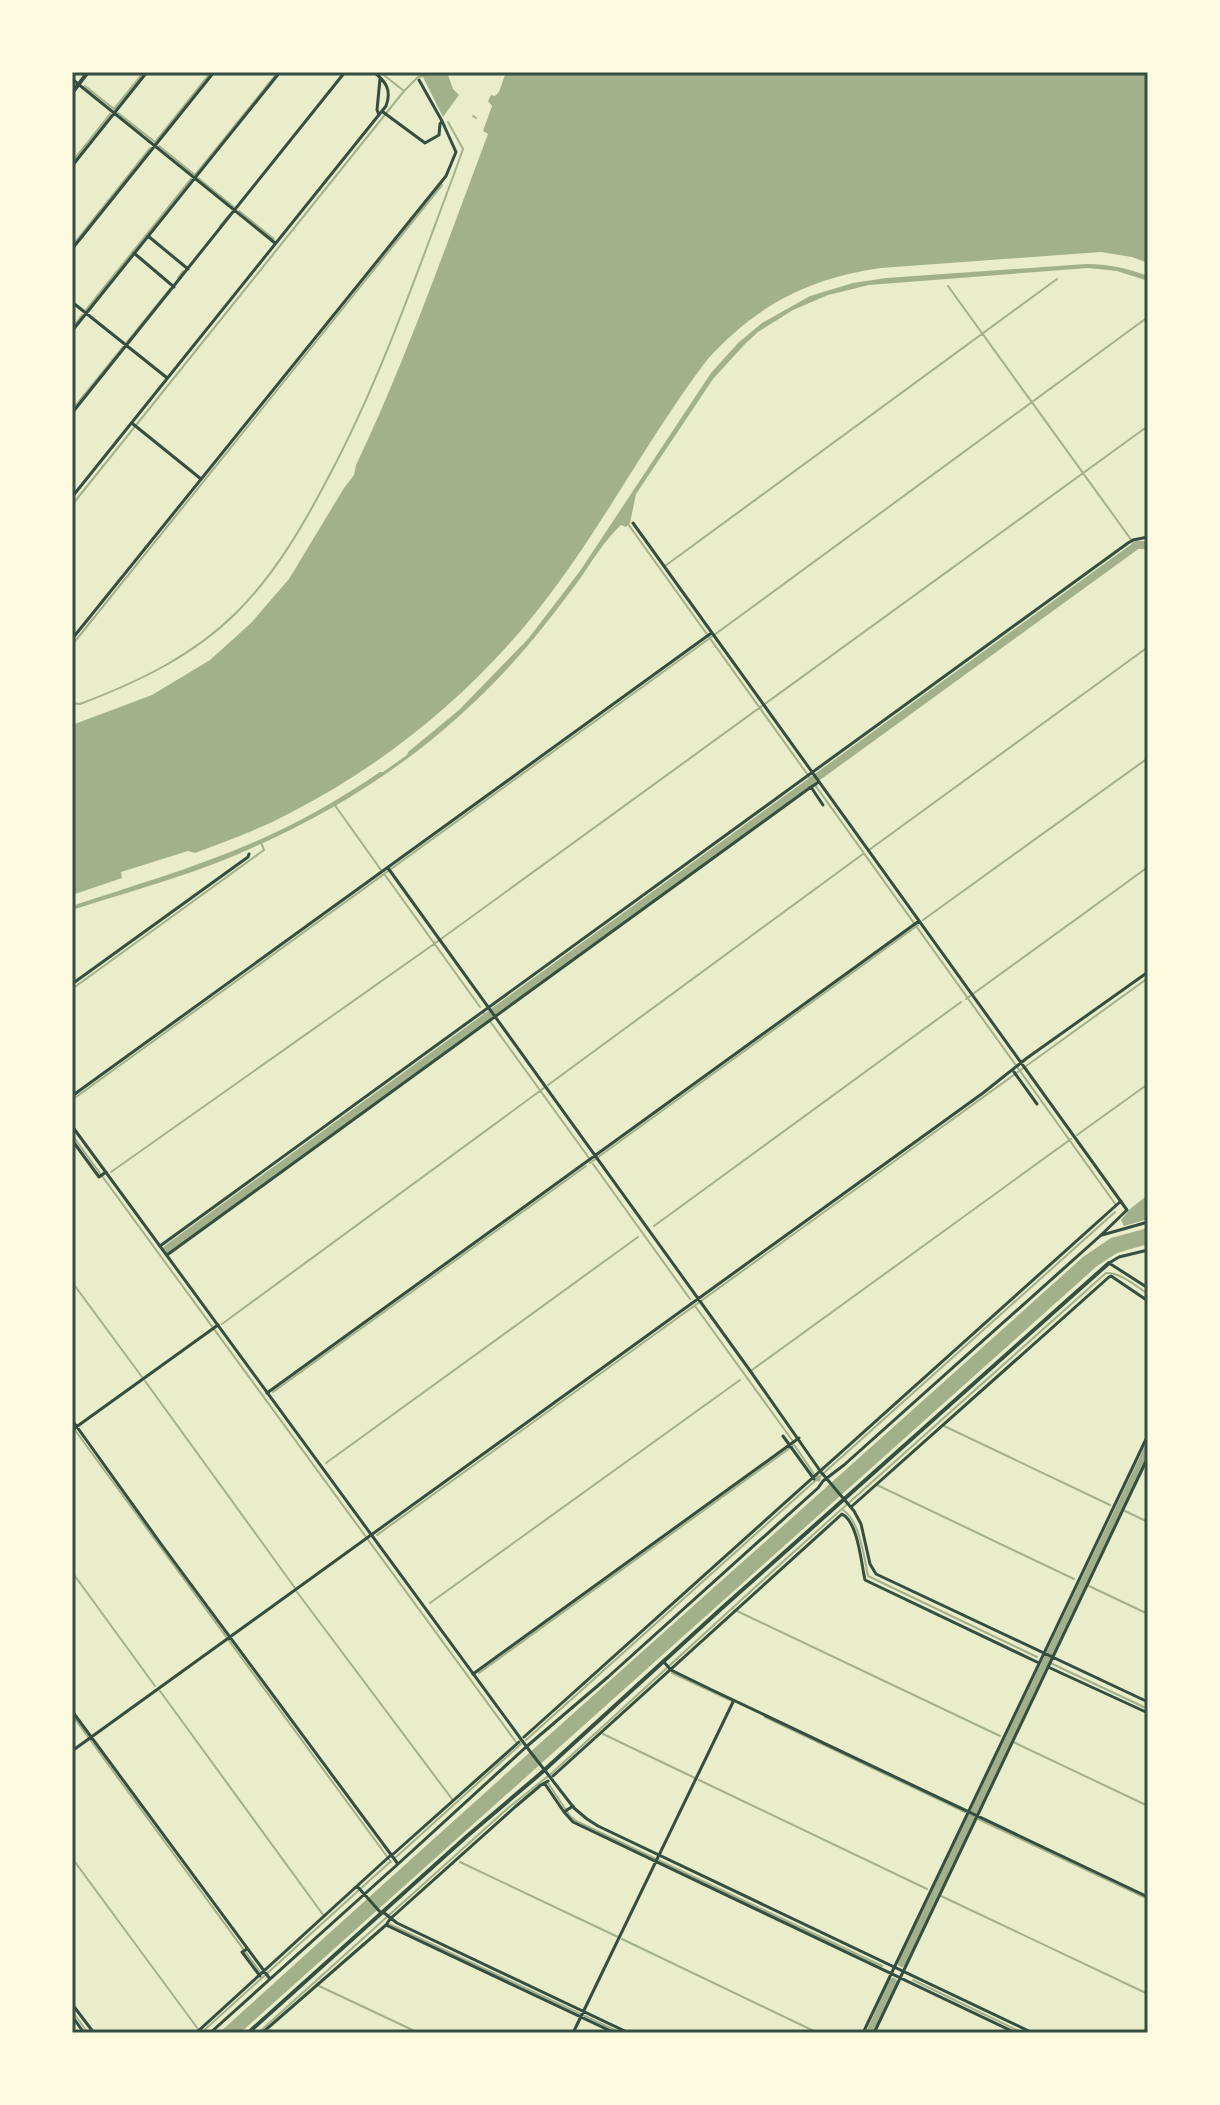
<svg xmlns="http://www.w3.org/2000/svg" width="1220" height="2105" viewBox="0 0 1220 2105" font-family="'DM Sans',sans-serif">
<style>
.water{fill:#a3b18a}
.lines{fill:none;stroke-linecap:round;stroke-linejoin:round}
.stream{stroke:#a3b18a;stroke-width:2}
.canal{stroke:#a3b18a;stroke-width:5}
.river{stroke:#a3b18a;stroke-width:8}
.minor{stroke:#344e41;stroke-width:3}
.tertiary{stroke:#344e41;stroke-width:3}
.secondary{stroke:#344e41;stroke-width:4}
.neatline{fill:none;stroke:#344e41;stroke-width:3}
</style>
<rect width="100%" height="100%" fill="#e9edc9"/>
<!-- water -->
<path class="water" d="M420 72H447L453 89 459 95 443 117 423 77 419 78 418 76 421 74Z
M506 72H1148V263L1132 257 1101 252 881 268C808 278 756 306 707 360 653 431 611 511 559 582 490 678 396 759 290 813 260 829 227 841 195 853L188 851 121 872 122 878 72 895V725L152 695 210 660 251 623 289 579 344 488 354 475 356 465C407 358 446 245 488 134L483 131 492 106 488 101 491 95 495 96 499 92Z
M1086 264C1108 264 1127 268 1148 276V281L1117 271 1088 268 869 285 828 295 793 310 758 332 745 344 713 379 636 494 630 523 626 527 621 525C603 542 591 563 577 583 555 612 533 641 508 668 424 759 326 820 211 865 166 882 118 895 72 910V906C132 886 194 868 252 843 297 824 340 799 380 772H383L407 755 408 752 459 710 528 639 580 571 711 373 738 343 762 323 810 296 853 283 886 278Z
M1148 1195V1219L1124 1226 1121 1220 1130 1209Z
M1148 1228V1244L1117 1253 1097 1266 240 2033H219C505 1773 795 1516 1083 1257L1111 1238Z"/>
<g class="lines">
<!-- stream -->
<path class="stream" d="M380 72 404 91
M85 86 114 109 144 72
M118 113 155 142 211 72
M473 116 476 118
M159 146 195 175 278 72
M72 162 110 114
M198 178 235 208
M239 211 274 239
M220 226 231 213
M72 246 150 148
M178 278 183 271
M948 286 1135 545
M86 310 191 179
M72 328 82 315
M127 342 170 289
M72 410 123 347
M72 505 404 91 418 77
M628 524 1116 1205
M665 566 1057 279
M72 645 442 185
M72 703 80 704C138 682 193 656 237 612 276 573 304 524 329 476 380 380 415 278 453 177L463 149 448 122
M334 804 381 870
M869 850 1148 647
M385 875 480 1007
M923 920 1148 758
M72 989 264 850 261 842
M966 999 1148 867
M484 1013 589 1158
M548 1085 863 854
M72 1100 710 638 1148 317
M72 1135 516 1742
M1077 1135 1148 1084
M590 1163 918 925
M593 1164 690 1299
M111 1172 434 944 1148 426
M654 1226 961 1002
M72 1282 142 1377
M695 1306 792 1440
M222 1324 544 1088
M752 1370 1071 1139
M145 1381 295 1588
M273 1392 586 1166
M72 1426 391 1862
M944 1426 1110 1505
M795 1446 814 1474
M326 1463 638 1237
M877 1485 1074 1579
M1117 1508 1121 1509
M843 1510C860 1521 864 1557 868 1576L1037 1657
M1125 1511 1148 1522
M377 1535 1148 978
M72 1572 155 1686
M1082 1583 1085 1584
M1089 1586 1148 1614
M297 1592 452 1799
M430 1603 740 1380
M737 1611 1000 1736
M1044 1660 1148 1709
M479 1673 794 1445
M672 1673 732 1701
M160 1691 324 1916
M72 1715 260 1972
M765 1717 965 1812
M603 1734 695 1778
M1007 1739 1148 1806
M526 1740 1115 1212
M699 1780 927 1889
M548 1783 570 1816 576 1821 882 1966
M971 1815 974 1817
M978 1819 1148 1899
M72 1858 198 2029
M395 1858 521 1744
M460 1862 618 1937
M934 1892 937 1894
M941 1896 1148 1994
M387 1923 621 2033
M622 1939 818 2033
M913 1980 1023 2033
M319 1986 419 2033
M72 2011 88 2033
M201 2033 390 1862
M258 2033 508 1808 552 1773 787 1558 1106 1273C1120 1272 1136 1286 1148 1294"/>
<!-- canal -->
<path class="canal" d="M818 1478V1479"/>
<!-- river -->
<path class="river" d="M167 1249 1137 545H1148
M902 1963 1148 1449
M870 2033 893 1982"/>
<!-- minor -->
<path class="minor" d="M72 79 275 243
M383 112 425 143 439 135 440 124 442 121
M379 115 377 110 380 79
M72 166 147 72
M148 236 188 269
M72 249 214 72
M134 253 174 287
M72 302 166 377
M72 331 280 72
M72 413 345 72
M133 424 201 479
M72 497 386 106C392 90 386 82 374 72
M72 639 446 176 456 152 442 121 419 80
M819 782 811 787 823 805
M388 868 751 1372 821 1472 854 1511 861 1524 870 1564 876 1574 1148 1702
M72 984 248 857 249 854
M1014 1072 1037 1104
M72 1096 710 634
M72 1140 99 1177 106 1172
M1102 1235 1148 1222
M160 1246 1128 543 1133 540 1148 537
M1148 1250 1119 1257 1109 1263 1148 1288
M167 1255 811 787
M267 1393 919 921
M72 1420 161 1544 398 1864 210 2033
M72 1430 218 1325
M783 1436 814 1479
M851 1507 1109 1277 1111 1276 1148 1301
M663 1661 671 1670 712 1690 1148 1897
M1048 1667 1148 1713
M473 1674 799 1438
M72 1711 270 1979
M524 1737 1121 1201
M72 1751 983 1093 1027 1058 1148 972
M553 1776 842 1514C858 1522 861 1562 865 1580L1039 1663
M545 1784 564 1812
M573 1806 564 1812 573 1822 1016 2033
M391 1856 519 1742
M398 1864 526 1747 608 1677 818 1488 823 1481 844 1465 1100 1236 1127 1210 633 523
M357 1886 381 1913
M383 1912 397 1923 629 2033
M386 1925 615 2033
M247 1949 242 1952 260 1976
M72 2004 94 2033
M72 2016 84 2033
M196 2033 391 1855
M262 2033 386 1925 390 1919 515 1807 541 1785 548 1781
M573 2033 733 1702
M863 2033 1148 1435
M874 2033 1148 1457"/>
<!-- tertiary -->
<path class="tertiary" d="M72 1126 529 1750 574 1808 587 1819 598 1826 1033 2033"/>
<!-- secondary -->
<path class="secondary" d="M72 93 88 72
M248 2033 466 1837 540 1774 722 1608 1109 1263"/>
</g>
<!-- border -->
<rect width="1220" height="2105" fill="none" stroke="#fefae0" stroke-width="148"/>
<rect x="74" y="74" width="1072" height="1957" class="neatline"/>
</svg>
